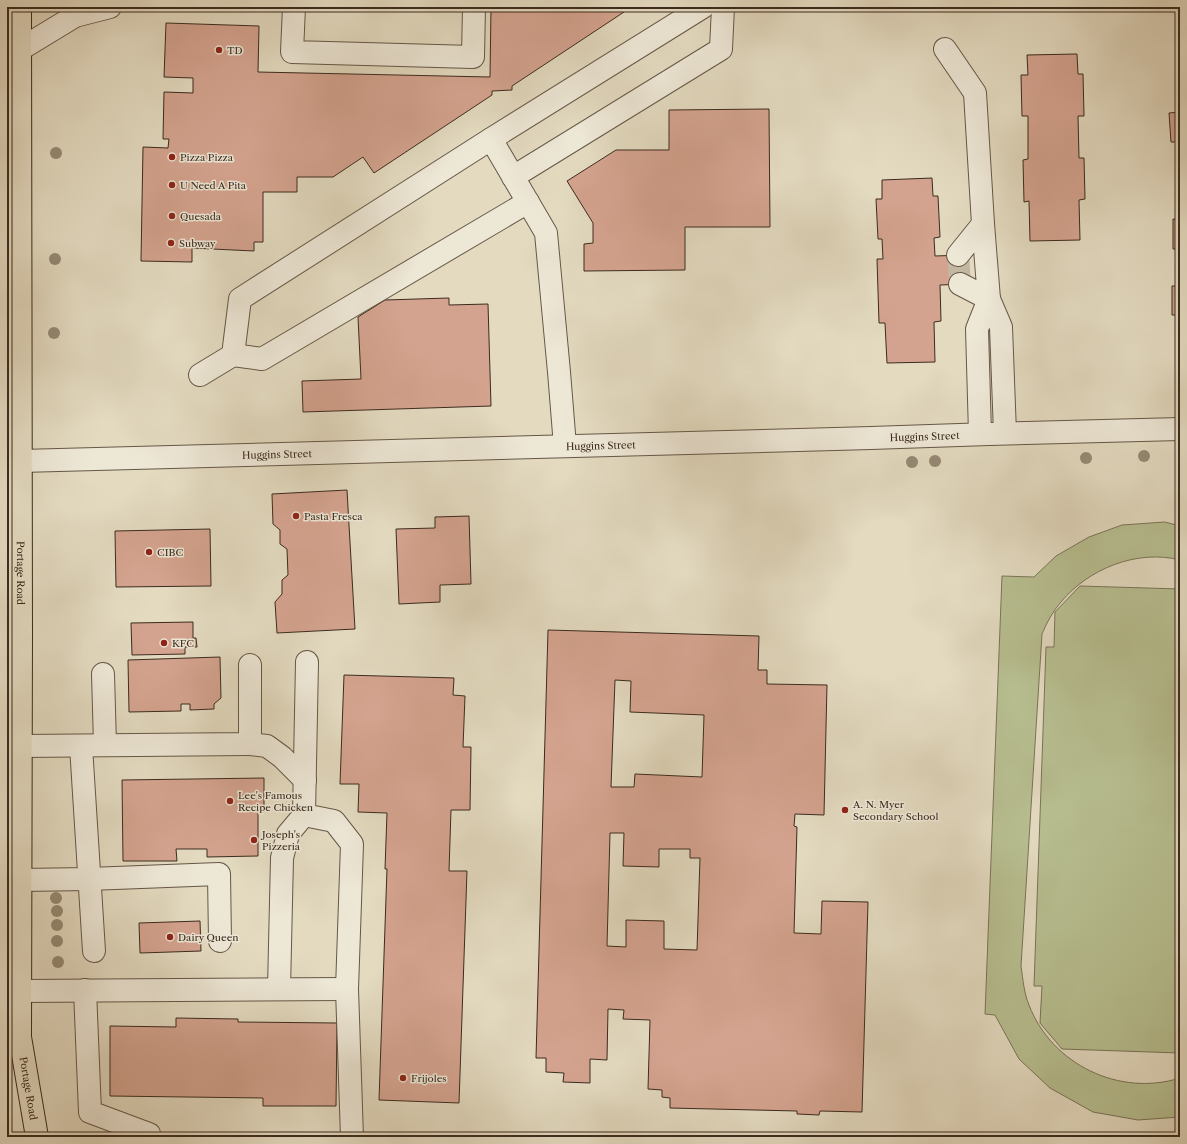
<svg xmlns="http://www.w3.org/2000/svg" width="1187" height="1144" viewBox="0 0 1187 1144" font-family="'Libre Caslon Text',serif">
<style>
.green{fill:#b7be90;stroke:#7a7457}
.building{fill:#d4a38f;stroke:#3c2b1e;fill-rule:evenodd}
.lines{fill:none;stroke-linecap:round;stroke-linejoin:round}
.minor-tunnel{stroke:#c2b7a0;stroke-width:22;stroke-dasharray:22 11;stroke-linecap:butt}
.minor-casing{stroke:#665746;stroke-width:24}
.major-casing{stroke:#3c2b1e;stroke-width:24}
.minor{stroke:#ede7d6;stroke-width:22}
.major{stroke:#e3dac0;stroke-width:22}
.tree{fill:#958a74}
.poi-dot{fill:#8f2418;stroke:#ede7d6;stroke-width:1.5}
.labels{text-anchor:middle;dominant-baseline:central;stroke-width:3;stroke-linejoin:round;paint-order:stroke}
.poi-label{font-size:10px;fill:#3c2b1e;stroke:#ede7d6;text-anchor:start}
.street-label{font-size:10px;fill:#3c2b1e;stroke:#ede7d6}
</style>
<rect width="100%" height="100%" fill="#e3dac0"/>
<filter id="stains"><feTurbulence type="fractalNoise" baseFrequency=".005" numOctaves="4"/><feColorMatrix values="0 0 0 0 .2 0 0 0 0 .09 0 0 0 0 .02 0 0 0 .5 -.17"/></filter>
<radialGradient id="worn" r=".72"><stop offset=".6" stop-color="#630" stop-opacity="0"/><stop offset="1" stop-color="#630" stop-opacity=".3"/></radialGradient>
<!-- green -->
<path class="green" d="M1165 522 1180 526V560C1137 549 1088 569 1061 602 1053 611 1047 622 1042 634L1021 966C1023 980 1024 993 1029 1005 1052 1065 1120 1097 1180 1078V1117L1138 1120 1093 1112 1050 1088 1019 1059 995 1015 985 1014 1002 576 1034 577 1056 556 1089 537 1122 525Z
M1080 586 1180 589V1053L1062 1049 1040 1023 1042 986H1034L1046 647H1054L1055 612Z"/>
<!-- building -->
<path class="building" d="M491 7H624V12L512 86V90L492 91V95L374 173 363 157 333 177H297V192H263V242H254V251L192 248V262L141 261 143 147 168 148 169 139H163L164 92 193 93V78L164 77 166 23 259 26 258 72 490 77Z
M1077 54 1078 74H1083L1084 116H1078L1079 158H1084L1085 199 1079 200 1080 240 1030 241 1029 201 1024 202 1023 160 1028 159V116H1022L1021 75H1028L1027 55Z
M769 109 770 227H685V270L584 271V244L593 243V223L567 181 616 150H669V110Z
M1180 112V142H1171L1169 113Z
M932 178 933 196H938L940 237 934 238 935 256 965 255 966 284 940 285 941 321 934 322 935 362 887 363 885 323H879L877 259H883L882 239H878L876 199H882V180Z
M1173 219 1180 220V249H1173Z
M1172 286H1180V315H1172Z
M449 298V305L488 304 491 406 303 412 302 381 361 379 358 317 385 300Z
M347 490 355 629 277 633 275 602 282 594V580L288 575 287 549 280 544V530L273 524 272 494Z
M469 516 471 584 440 585V602L399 604 396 529 435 528V517Z
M210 529 211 586 116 587 115 531Z
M193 622V638H196L197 647H185V654L132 655 131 623Z
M548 630 759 636 758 670H767V684L827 685 824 815 795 814 794 826 797 827 794 933 821 934 822 901 868 902 862 1112 820 1111 819 1115 797 1114V1111L670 1108V1098L662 1097V1090L648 1089 650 1020 623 1019 624 1010 608 1009 607 1060 590 1059V1083L563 1082 564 1073 546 1072V1058H536ZM615 680 631 681 630 712 704 715 702 777 635 774 634 787H611ZM610 833H624L623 866 659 867V849H690V858H700L697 950 664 949V921L626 920V947L607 946Z
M220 657 221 698 214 704V709L190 710V704H181V711L129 712 128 660Z
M344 675 454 678 453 695 465 696 463 747H471L470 810H451L449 871H467L459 1103 379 1100 387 869H385L387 813 358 812 359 784H340Z
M264 778V812L258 813V856L207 857V849H176L177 861H123L122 780Z
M200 921 201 951 140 953 139 923Z
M176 1018 238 1019V1022L337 1023 336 1106H263V1098L110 1096V1026L176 1027Z"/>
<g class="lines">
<!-- minor-tunnel -->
<path class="minor-tunnel" d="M958 255 960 284"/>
<!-- minor casing -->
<g class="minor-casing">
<g id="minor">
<path d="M294 7 292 52 473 57 474 7"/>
<path d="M945 49 975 93 983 224"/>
<path d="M7 55 19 50 75 16 110 7"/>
<path d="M491 139 546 233 559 372 565 446"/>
<path d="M513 177 721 49 723 7"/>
<path d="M958 255 983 224 989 299 960 284"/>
<path d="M233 355 262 359 528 202"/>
<path d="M200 375 233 355 240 299 491 139 703 7"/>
<path d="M980 434 977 329 989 299 1001 327 1005 433"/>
<path id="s1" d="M21 461 871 438 989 434 1180 429"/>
<path d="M7 633H21"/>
<path d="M307 662 304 815 334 821 352 844 347 989 352 1137"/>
<path d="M103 674 105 745"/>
<path d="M250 744 267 746 282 757 305 780"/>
<path d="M21 746 250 744V665"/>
<path d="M81 746 94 951"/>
<path d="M20 880 89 879 219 874 220 941"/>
<path d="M279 989 282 858 288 834 304 815"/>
<path d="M85 990 90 1112 149 1134V1137"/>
<path d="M20 991 347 989"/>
</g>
</g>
<!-- major casing -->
<g class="major-casing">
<g id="major">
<path id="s2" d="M20 7 21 633 20 1037 37 1137"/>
</g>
</g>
<!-- minor -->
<use href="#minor" class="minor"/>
<!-- major -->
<use href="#major" class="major"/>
</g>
<!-- trees -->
<g class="tree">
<circle cx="56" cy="153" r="6"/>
<circle cx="55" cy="259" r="6"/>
<circle cx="54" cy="333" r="6"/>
<circle cx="1144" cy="456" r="6"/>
<circle cx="1086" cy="458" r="6"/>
<circle cx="935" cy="461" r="6"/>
<circle cx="912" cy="462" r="6"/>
<circle cx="56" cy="898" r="6"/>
<circle cx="57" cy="911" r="6"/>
<circle cx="57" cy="925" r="6"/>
<circle cx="57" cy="941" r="6"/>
<circle cx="58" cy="962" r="6"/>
</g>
<!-- markers -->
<g class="poi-dot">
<circle cx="219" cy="50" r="4"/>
<circle cx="172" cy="157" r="4"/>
<circle cx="172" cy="185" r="4"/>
<circle cx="172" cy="216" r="4"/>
<circle cx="171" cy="243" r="4"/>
<circle cx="296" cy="516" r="4"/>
<circle cx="149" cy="552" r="4"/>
<circle cx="164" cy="643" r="4"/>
<circle cx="230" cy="801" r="4"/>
<circle cx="845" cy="810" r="4"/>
<circle cx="254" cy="840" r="4"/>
<circle cx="170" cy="937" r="4"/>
<circle cx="403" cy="1078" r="4"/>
</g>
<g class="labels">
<!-- poi labels -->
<g class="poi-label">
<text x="227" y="50">TD</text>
<text x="180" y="157">Pizza Pizza</text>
<text x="180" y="185">U Need A Pita</text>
<text x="180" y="216">Quesada</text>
<text x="179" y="243">Subway</text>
<text x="304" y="516">Pasta Fresca</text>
<text x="157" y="552">CIBC</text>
<text x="172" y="643">KFC</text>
<text x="238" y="795">Lee's Famous<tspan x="238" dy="12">Recipe Chicken</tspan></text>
<text x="853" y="804">A. N. Myer<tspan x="853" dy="12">Secondary School</tspan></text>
<text x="262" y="834">Joseph's<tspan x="262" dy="12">Pizzeria</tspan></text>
<text x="178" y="937">Dairy Queen</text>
<text x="411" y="1078">Frijoles</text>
</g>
<!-- street labels -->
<g class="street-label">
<text stroke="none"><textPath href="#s1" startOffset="904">Huggins Street</textPath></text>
<text stroke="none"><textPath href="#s1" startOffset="580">Huggins Street</textPath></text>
<text stroke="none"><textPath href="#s1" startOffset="256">Huggins Street</textPath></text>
<text stroke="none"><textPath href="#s2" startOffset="566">Portage Road</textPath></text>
<text stroke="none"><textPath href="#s2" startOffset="1082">Portage Road</textPath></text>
</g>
</g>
<!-- margin -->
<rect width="1187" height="1144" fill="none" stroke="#e3dac0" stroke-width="24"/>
<rect x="8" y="8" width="1171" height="1128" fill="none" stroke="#3c2b1e" stroke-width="2"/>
<rect x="12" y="12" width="1163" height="1120" fill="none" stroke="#3c2b1e"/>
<rect width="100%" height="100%" filter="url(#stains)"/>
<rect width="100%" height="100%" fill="url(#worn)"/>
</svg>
